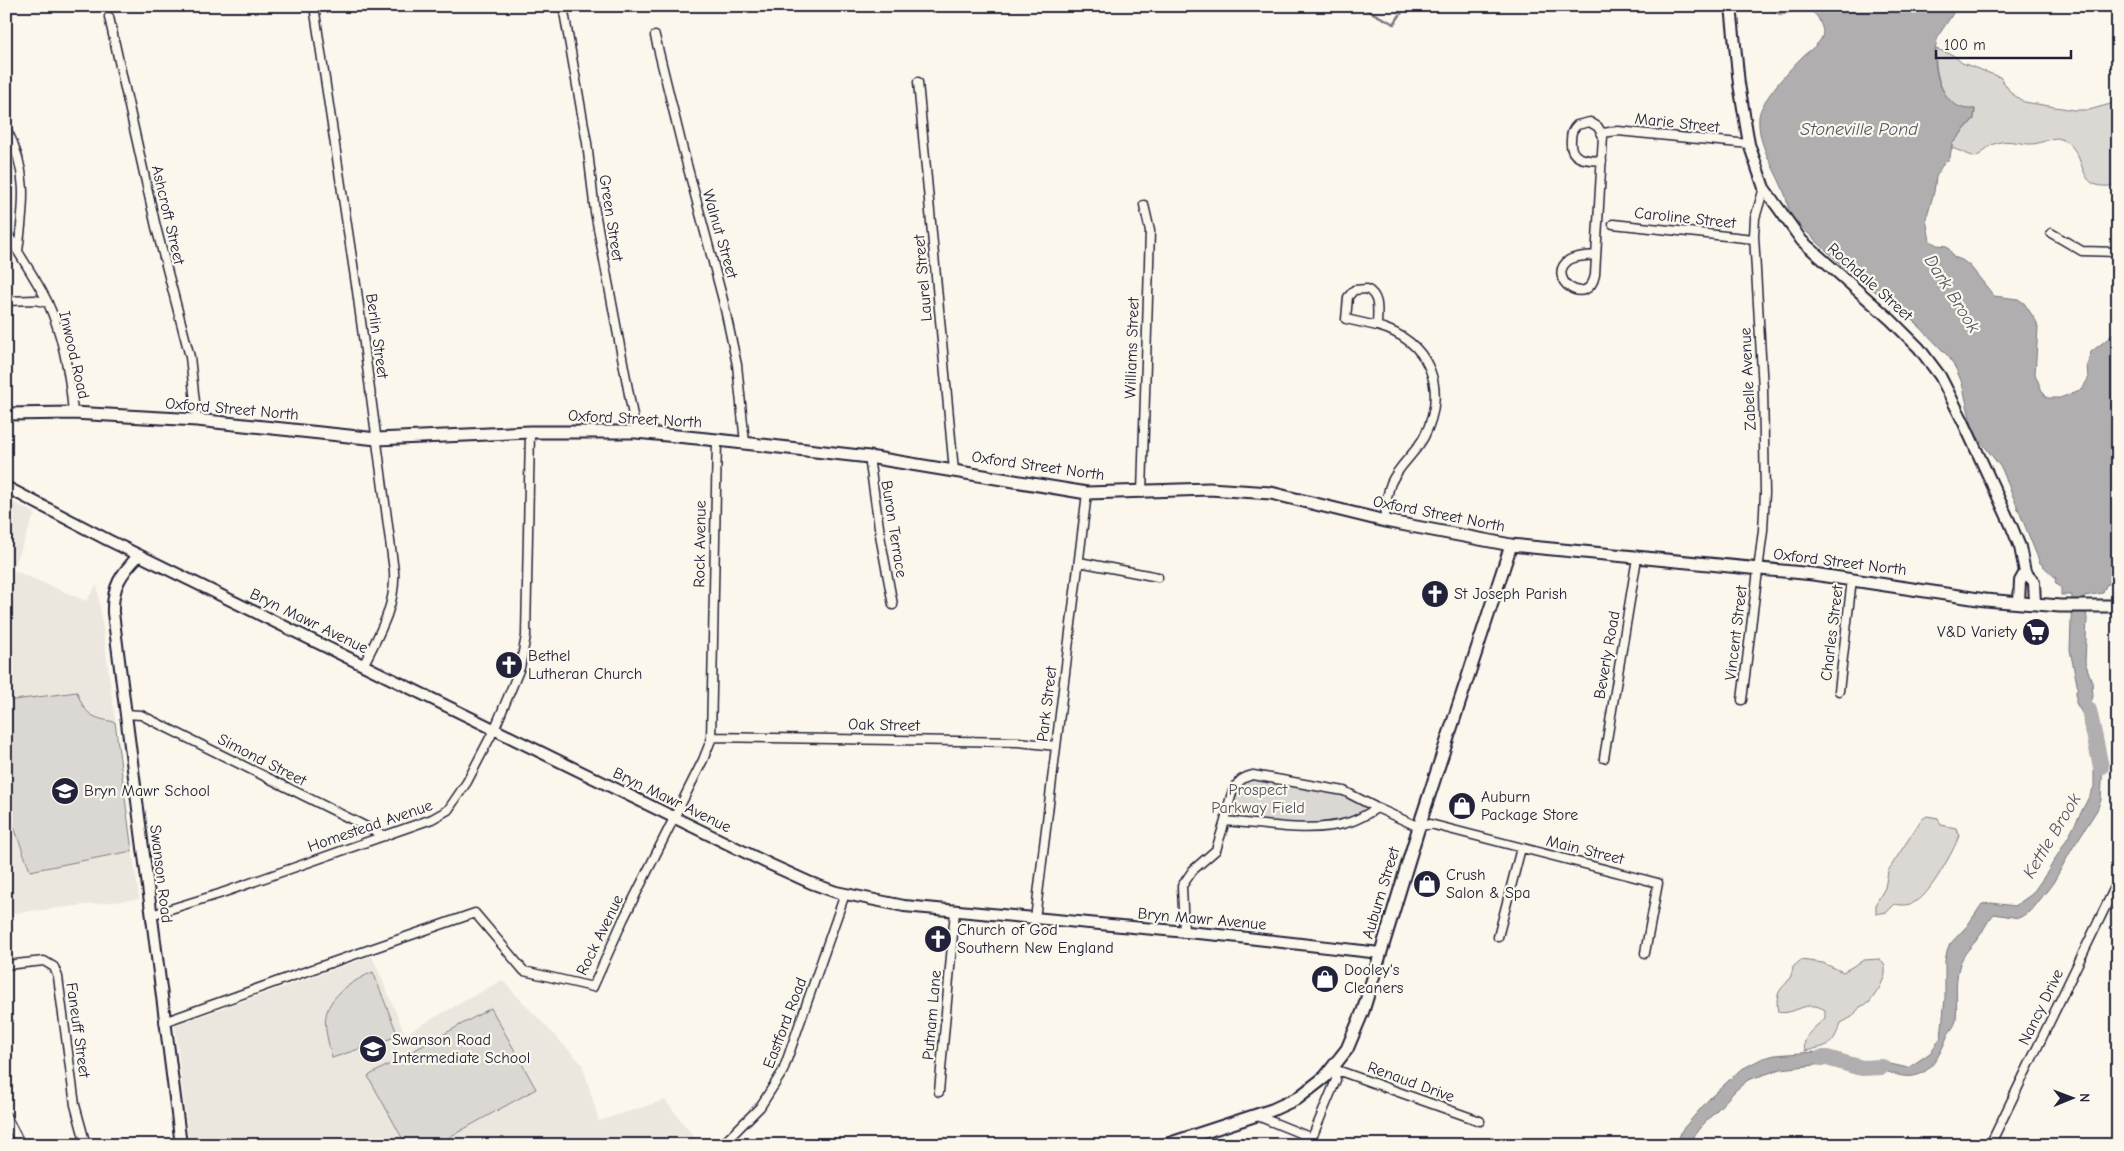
<svg xmlns="http://www.w3.org/2000/svg" width="2124" height="1151" viewBox="0 0 2124 1151" font-family="'Comic Neue',sans-serif">
<style>
.built{fill:#ebe7df}
.green{fill:#dbd8d3;stroke:#7e7d87}
.water{fill:#b1aeb0;stroke:#787681}
.lines{fill:none;stroke-linecap:round;stroke-linejoin:round}
.stream{stroke:#787681;stroke-width:2.5}
.river{stroke:#b1aeb0;stroke-width:16}
.minor-casing{stroke:#22223b;stroke-width:11}
.tertiary-casing{stroke:#22223b;stroke-width:14}
.secondary-casing{stroke:#22223b;stroke-width:15}
.minor{stroke:#fbf7ec;stroke-width:8}
.tertiary{stroke:#fbf7ec;stroke-width:10}
.secondary{stroke:#fbf7ec;stroke-width:11}
.labels{text-anchor:middle;dominant-baseline:central;stroke-width:4.5;stroke-linejoin:round;paint-order:stroke}
.street-label{font-size:16px;fill:#22223b;stroke:#fbf7ec}
.poi-label{font-size:16px;fill:#22223b;stroke:#fbf7ec;text-anchor:start}
.park-label{font-size:16px;fill:#505061;stroke:#fbf7ec}
.water-label{font-size:18px;font-style:italic;fill:#545364;stroke:#fbf7ec}
</style>
<rect width="100%" height="100%" fill="#fbf7ec"/>
<filter id="ink" filterUnits="userSpaceOnUse"><feTurbulence type="fractalNoise" baseFrequency=".02" numOctaves="2"/><feDisplacementMap in="SourceGraphic" scale="10" xChannelSelector="R" yChannelSelector="G"/><feConvolveMatrix kernelMatrix="1 2 1 2 8 2 1 2 1" color-interpolation-filters="sRGB"/></filter>
<g filter="url(#ink)">
<!-- built -->
<path class="built" d="M6 499 35 513 13 570 86 601 97 585 139 899 6 914Z
M372 956 405 1034 502 980 582 1064 599 1121 665 1100 700 1145H189L175 1025Z"/>
<!-- green -->
<path class="green" d="M1936 49 1953 55 1962 63 2000 77 2011 93 2024 102 2074 110H2089L2118 102V185C2111 186 2103 187 2097 185 2077 180 2086 146 2058 138 2049 138 2041 144 2031 144 2019 144 2009 139 1997 143 1985 146 1984 154 1975 157L1952 148V144L1974 119 1975 109C1971 109 1966 110 1963 109 1940 101 1934 69 1936 49Z
M77 692C85 715 92 718 115 722L132 851 30 871 6 805V701Z
M1245 777 1347 792 1377 808 1361 818 1328 826 1225 821 1230 801Z
M1927 816 1938 818 1941 825 1956 828 1959 836C1954 850 1930 894 1917 901 1910 905 1903 906 1895 904L1887 912 1876 914V903L1885 888 1888 871 1921 820Z
M1880 959 1885 966V975L1880 987 1870 1002 1860 1007 1852 1017 1841 1023C1831 1048 1830 1045 1805 1051 1801 1036 1815 1028 1825 1018V1010C1806 998 1795 1016 1778 1012 1773 982 1790 991 1793 967L1801 960 1823 963 1843 972 1864 960Z
M373 972 398 1036 332 1058C325 1027 317 1010 346 987 355 981 363 976 373 972Z
M491 1008 536 1089 435 1145H406L368 1076Z"/>
<!-- water -->
<path class="water" d="M1770 6H1956C1952 19 1939 31 1937 40 1931 62 1938 101 1963 108 1966 109 1971 109 1975 109L1974 118 1952 144 1950 158 1941 167 1936 177 1934 192 1926 219 1930 241 1937 245 1947 246 1954 257 1962 260 1970 266 1994 296 2018 299 2024 303 2036 321 2038 328 2035 374 2042 391 2047 398H2060L2082 389 2088 379 2087 365 2091 352 2110 337 2118 327V581L2106 585 2103 593 2084 596 2087 619 2085 662 2092 682 2093 696 2090 707 2095 739 2103 762 2101 800 2097 810 2072 849 2053 883 2032 910 2019 918 1994 914C1986 922 1983 933 1975 942 1968 950 1962 956 1959 967 1954 985 1958 1003 1956 1020 1955 1027 1949 1031 1947 1037 1933 1073 1918 1086 1881 1069L1871 1073 1855 1074 1824 1064 1781 1069 1748 1080 1736 1090 1698 1130 1689 1145H1676L1682 1130 1710 1098 1740 1070 1763 1058 1775 1055 1814 1052 1855 1068 1886 1063 1908 1068 1930 1053 1941 1037 1945 998V961L1947 951 1950 944 1967 926 1982 904 1991 903 2015 906 2032 894 2048 871 2070 834 2094 787V757L2086 720 2076 703V691L2078 689 2070 650 2072 595H2061V588L2055 582 2056 578 2040 563 2002 469 1973 431 1962 383 1956 369 1949 357 1912 319 1848 271 1792 218C1787 209 1788 201 1784 192 1775 168 1757 145 1759 117 1760 101 1791 68 1803 56 1809 51 1819 44 1822 37 1824 32 1822 27 1820 22 1813 4 1795 11 1781 15L1770 10Z"/>
<g class="lines">
<!-- stream -->
<path class="stream" d="M1359 6 1394 24 1406 6"/>
<!-- river -->
<path class="river" d="M2089 710 2101 767
M1821 1058H1827L1862 1068 1882 1067"/>
<!-- minor casing -->
<g class="minor-casing">
<path id="minor" d="M314 6 357 291 394 571C396 606 379 634 364 664
M563 6 587 143 595 212 636 432
M109 17 156 227 190 357 197 420
M655 36 682 146 723 300 737 365 745 443
M918 82 954 471
M6 128C29 171 24 205 18 251
M1602 133 1618 131 1749 144
M1613 224 1754 239
M6 231C19 255 35 277 47 301 63 335 70 376 73 413
M2051 233 2082 251 2118 252
M1596 255C1588 256 1576 256 1569 260 1544 278 1588 310 1595 275L1603 136 1598 127 1590 122 1577 125C1572 130 1571 133 1571 140 1569 160 1586 160 1602 161
M6 301 35 300 48 303
M1377 326 1346 319 1348 297 1354 290 1367 289C1381 297 1377 312 1377 326 1429 340 1449 388 1424 437 1415 454 1399 465 1391 483 1386 495 1386 508 1385 521
M869 457 881 541 893 605
M1142 493 1150 231 1144 205
M1079 562 1158 577
M1839 691 1852 579
M1742 700 1763 530 1765 493 1763 389 1754 236 1755 218 1764 188
M125 714 141 715 385 836
M711 737 1018 742 1056 746
M1604 758 1637 558
M1377 808 1344 791 1253 775C1230 779 1230 802 1225 821 1263 824 1313 834 1350 822 1360 819 1369 813 1377 808L1419 827 1430 824 1658 883 1645 953
M151 915 219 894 432 819 448 810 467 782 495 728 520 668 526 636 530 432
M1035 919 1087 493
M1184 933 1182 886 1193 870 1216 850 1225 821
M1498 937 1521 848
M6 965 44 961 54 967 58 977 75 1105 86 1145
M164 1022 287 978 475 913 524 971 593 987 623 920 703 760 711 740 717 440
M1334 1069 1480 1121
M939 1092 955 911
M1255 1115 1312 1138
M6 1116 21 1145
M722 1145 760 1107 783 1071 845 894
M1309 1145 1336 1080 1334 1069
M1990 1145 2118 881"/>
</g>
<!-- tertiary casing -->
<g class="tertiary-casing">
<path id="tertiary" d="M1731 6 1739 84 1749 144 1764 188 1802 241 1891 320 1919 348 1940 376 1962 419 2011 525 2020 547 2025 572 2034 582 2035 604
M6 487 108 540 767 863 811 883 836 892 904 906 1230 936 1380 953
M139 555C121 574 112 586 113 613L181 1145
M2019 602 2020 581 2025 572"/>
</g>
<!-- secondary casing -->
<g class="secondary-casing">
<path id="secondary" d="M6 414 73 413 197 420 377 439 530 432H636L717 440 869 457 1087 493 1209 489 1271 493 1385 521 1511 545 1813 574 1985 600 2060 606H2118
M1165 1145 1272 1110 1298 1098 1325 1077 1347 1049 1363 1011 1422 817 1511 545"/>
</g>
<!-- minor -->
<use href="#minor" class="minor"/>
<!-- tertiary -->
<use href="#tertiary" class="tertiary"/>
<!-- secondary -->
<use href="#secondary" class="secondary"/>
</g>
</g>
<!-- icons -->
<defs>
<g id="church-disc" transform="scale(1.4375)"><circle r="9.5" fill="#22223b" stroke="#fbf7ec"/><path d="M-1.2-6h2.4v3.5h3.3v2.4h-3.3V6h-2.4V-.1h-3.3v-2.4h3.3Z" fill="#fff"/></g>
<g id="supermarket-disc" transform="scale(1.4375)"><circle r="9.5" fill="#22223b" stroke="#fbf7ec"/><path d="M-6-5.5h2.5l.6 2H6L4.5 2H-2.5L-4.4-4H-6ZM-1.5 3.2a1.3 1.3 0 1 0 .1 0ZM3 3.2a1.3 1.3 0 1 0 .1 0Z" fill="#fff"/></g>
<g id="school-disc" transform="scale(1.4375)"><circle r="9.5" fill="#22223b" stroke="#fbf7ec"/><path d="M0-5L7-2L0 1L-7-2ZM-4 1L0 2.5L4 1V4Q0 6-4 4Z" fill="#fff"/></g>
<g id="shop-disc" transform="scale(1.4375)"><circle r="9.5" fill="#22223b" stroke="#fbf7ec"/><path d="M-5-2.5h2.3a2.7 3.5 0 0 1 5.4 0H5L5.5 6h-11ZM-1.5-2.5h3a1.5 2.3 0 0 0-3 0Z" fill="#fff"/></g>
</defs>
<g fill-rule="evenodd">
<use href="#church-disc" x="1435" y="594"/>
<use href="#supermarket-disc" x="2036" y="632"/>
<use href="#church-disc" x="509" y="665"/>
<use href="#school-disc" x="65" y="791"/>
<use href="#shop-disc" x="1462" y="806"/>
<use href="#shop-disc" x="1427" y="884"/>
<use href="#church-disc" x="938" y="939"/>
<use href="#shop-disc" x="1325" y="979"/>
<use href="#school-disc" x="373" y="1049"/>
</g>
<g class="labels">
<!-- street labels -->
<g class="street-label">
<text transform="translate(1677 123) rotate(6)">Marie Street</text>
<text transform="translate(168 215) rotate(77)">Ashcroft Street</text>
<text transform="translate(611 218) rotate(81)">Green Street</text>
<text transform="translate(1685 218) rotate(6)">Caroline Street</text>
<text transform="translate(720 234) rotate(74)">Walnut Street</text>
<text transform="translate(923 278) rotate(-95)">Laurel Street</text>
<text transform="translate(1870 282) rotate(42)">Rochdale Street</text>
<text transform="translate(377 336) rotate(82)">Berlin Street</text>
<text transform="translate(1132 348) rotate(-88)">Williams Street</text>
<text transform="translate(74 355) rotate(77)">Inwood Road</text>
<text transform="translate(1748 379) rotate(-93)">Zabelle Avenue</text>
<text transform="translate(232 409) rotate(5)">Oxford Street North</text>
<text transform="translate(635 419) rotate(3)">Oxford Street North</text>
<text transform="translate(1038 466) rotate(8)">Oxford Street North</text>
<text transform="translate(1439 514) rotate(11)">Oxford Street North</text>
<text transform="translate(894 529) rotate(81)">Buron Terrace</text>
<text transform="translate(700 544) rotate(-89)">Rock Avenue</text>
<text transform="translate(1840 562) rotate(7)">Oxford Street North</text>
<text transform="translate(309 621) rotate(26)">Bryn Mawr Avenue</text>
<text transform="translate(1736 633) rotate(-83)">Vincent Street</text>
<text transform="translate(1832 633) rotate(-83)">Charles Street</text>
<text transform="translate(1607 655) rotate(-80)">Beverly Road</text>
<text transform="translate(1047 704) rotate(-83)">Park Street</text>
<text transform="translate(884 725) rotate(1)">Oak Street</text>
<text transform="translate(262 760) rotate(27)">Simond Street</text>
<text transform="translate(672 800) rotate(26)">Bryn Mawr Avenue</text>
<text transform="translate(370 826) rotate(-19)">Homestead Avenue</text>
<text transform="translate(1585 850) rotate(14)">Main Street</text>
<text transform="translate(161 874) rotate(83)">Swanson Road</text>
<text transform="translate(1381 893) rotate(-73)">Auburn Street</text>
<text transform="translate(1202 919) rotate(5)">Bryn Mawr Avenue</text>
<text transform="translate(600 935) rotate(-64)">Rock Avenue</text>
<text transform="translate(2041 1007) rotate(-64)">Nancy Drive</text>
<text transform="translate(932 1015) rotate(-85)">Putnam Lane</text>
<text transform="translate(785 1023) rotate(-69)">Eastford Road</text>
<text transform="translate(78 1030) rotate(82)">Faneuff Street</text>
<text transform="translate(1411 1082) rotate(20)">Renaud Drive</text>
</g>
<!-- poi labels -->
<g class="poi-label">
<text x="1454" y="594">St Joseph Parish</text>
<text x="2017" y="632" text-anchor="end">V&amp;D Variety</text>
<text x="528" y="656">Bethel<tspan x="528" dy="18">Lutheran Church</tspan></text>
<text x="84" y="791">Bryn Mawr School</text>
<text x="1481" y="797">Auburn<tspan x="1481" dy="18">Package Store</tspan></text>
<text x="1446" y="875">Crush<tspan x="1446" dy="18">Salon &amp; Spa</tspan></text>
<text x="957" y="930">Church of God<tspan x="957" dy="18">Southern New England</tspan></text>
<text x="1344" y="970">Dooley's<tspan x="1344" dy="18">Cleaners</tspan></text>
<text x="392" y="1040">Swanson Road<tspan x="392" dy="18">Intermediate School</tspan></text>
</g>
<!-- park labels -->
<g class="park-label">
<text x="1258" y="790">Prospect<tspan x="1258" dy="18">Parkway Field</tspan></text>
</g>
<!-- water labels -->
<g class="water-label">
<text x="1859" y="129">Stoneville Pond</text>
<text transform="translate(1952 294) rotate(58)">Dark Brook</text>
<text transform="translate(2052 836) rotate(-59)">Kettle Brook</text>
</g>
</g>
<!-- margin -->
<rect width="2124" height="1151" fill="none" stroke="#fbf7ec" stroke-width="25"/>
<rect x="12" y="12" width="2099" height="1126" fill="none" stroke="#22223b" stroke-width="2" filter="url(#ink)"/>
<!-- north arrow -->
<g transform="translate(2072 1098) rotate(89)" stroke="#fbf7ec" stroke-width="4" paint-order="stroke">
<path d="M0-4L9 19L0 12L-9 19Z" fill="#22223b"/>
<text y="-8" font-size="14" font-weight="bold" text-anchor="middle" fill="#22223b">N</text>
</g>
<!-- scale -->
<path d="M1936 50v8h135v-8" fill="none" stroke="#22223b" stroke-width="2.5"/>
<text x="1944" y="50" font-size="15" fill="#22223b" stroke="#fbf7ec" stroke-width="4" paint-order="stroke">100 m</text>
</svg>
